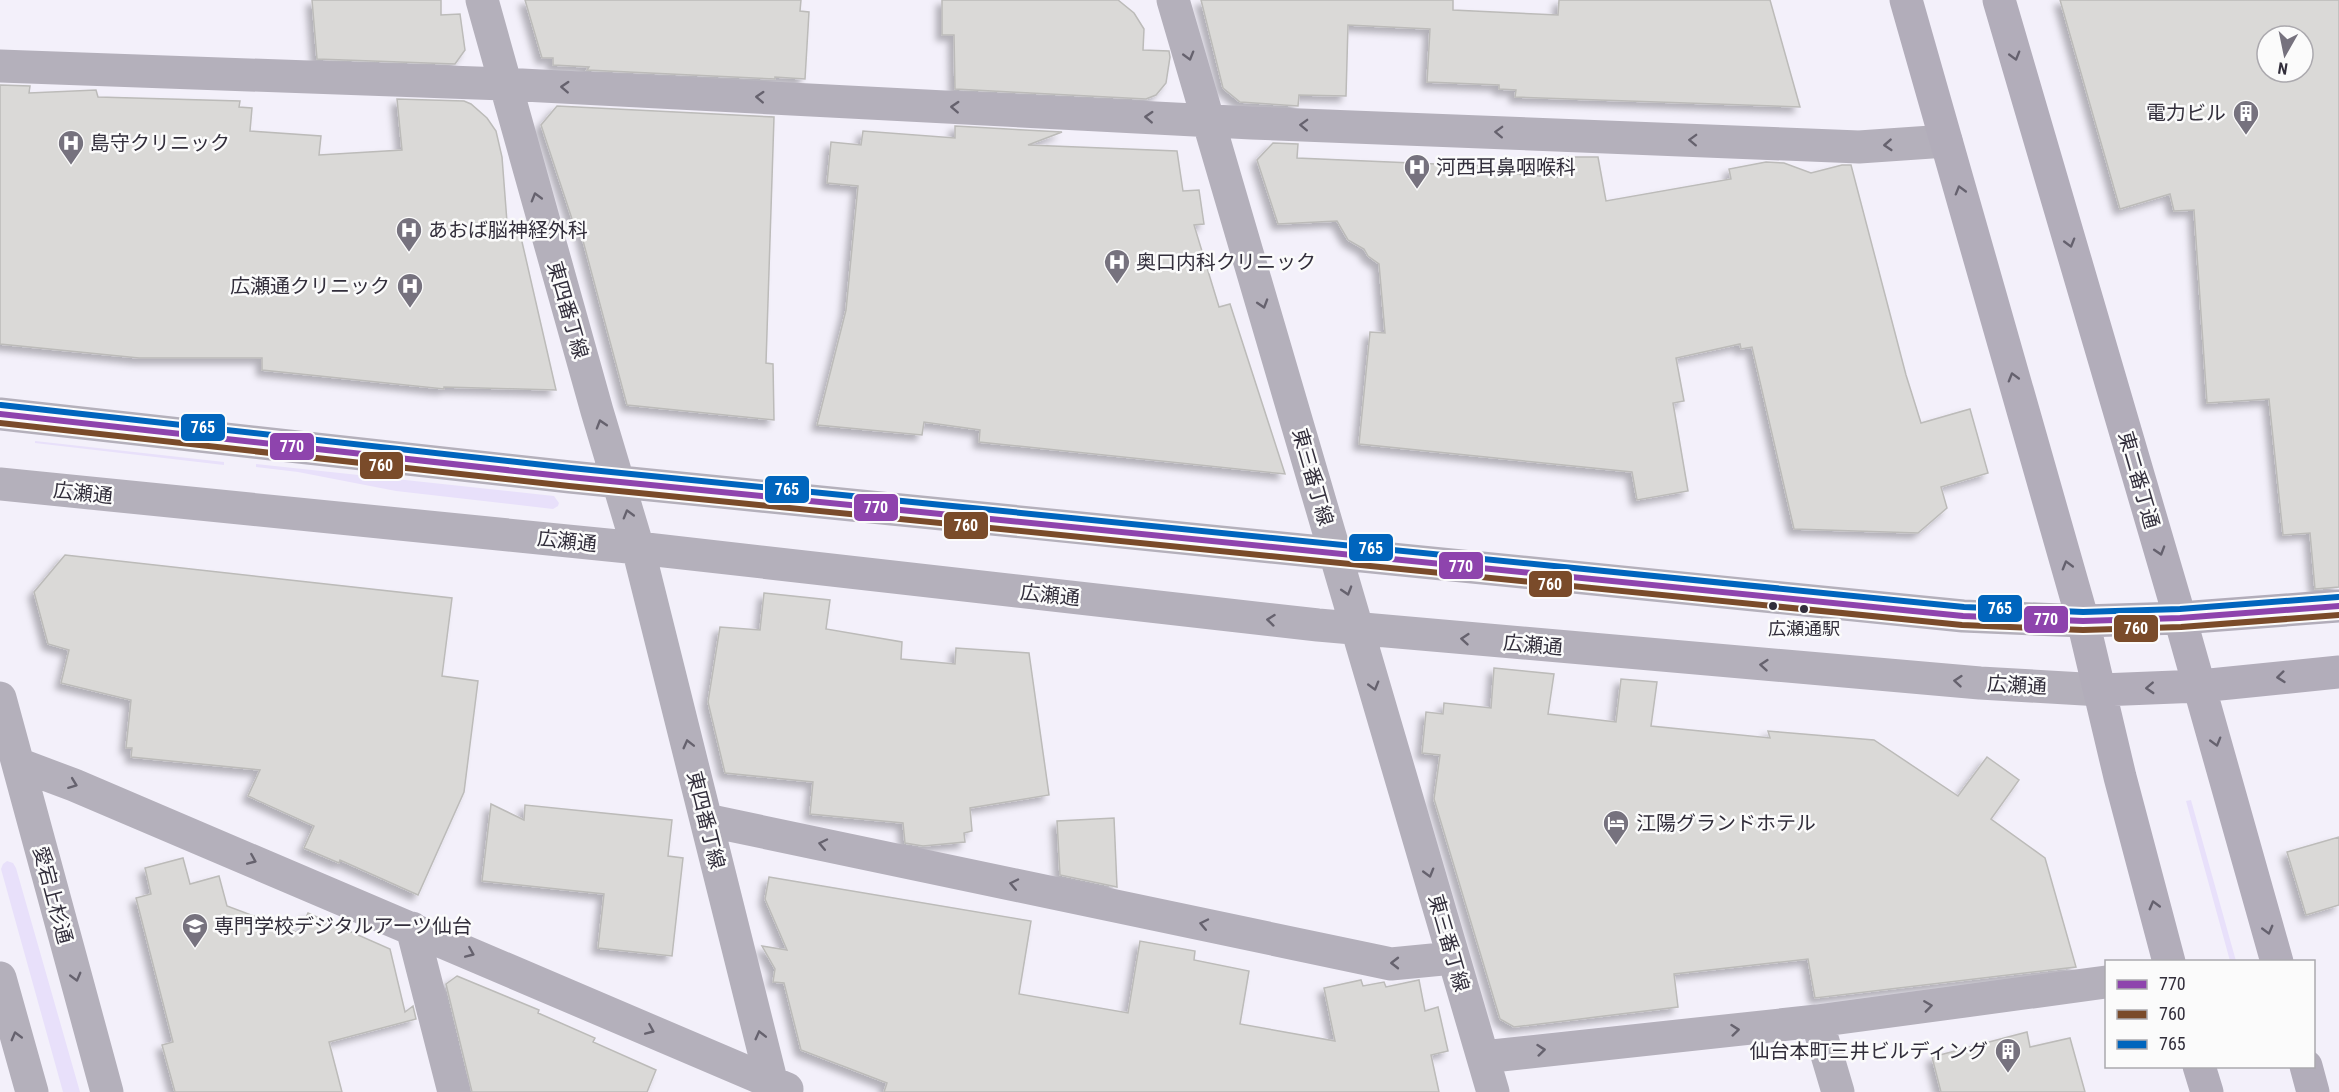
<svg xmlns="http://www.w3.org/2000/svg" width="2339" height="1092" viewBox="0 0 2339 1092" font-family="'Roboto Condensed','Noto Sans JP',sans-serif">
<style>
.green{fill:#e8e0fa}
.building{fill:#dad9d7;stroke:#bcbbb9;stroke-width:1.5;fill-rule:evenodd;filter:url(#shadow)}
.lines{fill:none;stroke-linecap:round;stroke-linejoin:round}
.minor{stroke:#b4b0bb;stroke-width:33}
.highway{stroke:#b2adba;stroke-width:33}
.bus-1-casing{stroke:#fbfbfb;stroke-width:10}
.bus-2-casing{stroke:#fbfbfb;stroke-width:10}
.bus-3-casing{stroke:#fbfbfb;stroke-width:10}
.bus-1{stroke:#8e44ad;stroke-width:6}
.bus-2{stroke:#7a4b2a;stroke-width:6}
.bus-3{stroke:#0065bd;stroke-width:6}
.oneway{stroke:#66626e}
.oneway2{stroke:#65616e}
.bus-dot{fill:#322e3b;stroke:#fbfbfb;stroke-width:2}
.labels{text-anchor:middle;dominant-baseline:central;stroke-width:5;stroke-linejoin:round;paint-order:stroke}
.bus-label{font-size:18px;fill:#322e3b;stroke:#fbfbfb}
.poi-label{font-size:20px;fill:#322e3b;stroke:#fbfbfb;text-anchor:start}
.street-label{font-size:20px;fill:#322e3b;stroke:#fbfbfb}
.line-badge{stroke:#fbfbfb;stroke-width:2}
.badge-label{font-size:16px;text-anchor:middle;font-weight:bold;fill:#fff}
</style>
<defs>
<filter id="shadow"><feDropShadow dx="-5.5" dy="5.5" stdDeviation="3" flood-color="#0004"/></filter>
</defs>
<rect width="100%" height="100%" fill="#f3f0fa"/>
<!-- green -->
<path class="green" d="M35 441 224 462V465L35 443Z
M256 464 554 496 559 503 558 506 553 509 396 491 298 472 256 467Z
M2191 800 2236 961H2230L2186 801Z
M7 861 13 863 16 868 80 1092H63L1 869 3 864Z"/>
<!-- building -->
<path class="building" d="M312 0H441V15L460 14 465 50 455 64 317 59Z
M525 0H801L800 11 809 12 805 79 775 77V79L587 70 589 67 553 65V58H542Z
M942 0H1118L1134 13 1144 29 1143 50 1169 51 1170 57 1166 83 1156 95 1146 99 955 89 954 35H942Z
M1201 0H1453V10L1558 15 1559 0H1770L1800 107 1515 97 1516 90 1499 89V85L1427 82 1430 29 1348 25 1346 96 1299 95 1298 106 1240 102 1223 88Z
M2060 0H2339V587L2315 589 2310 533 2283 535 2269 399 2207 403 2194 210 2174 211 2170 194 2120 209ZM2267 36H2303V72H2267Z
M0 85 30 86 29 93 96 90 98 97 240 101 239 107 252 108 250 131 321 136 319 155 402 150 397 99 464 101 471 104 487 118 496 131 502 157 508 235 520 233 556 390 444 387V389L262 370V358H139L0 344Z
M557 106 774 117 766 363 773 364 774 420 627 405 578 222H573L541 125Z
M955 126 1062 132 1028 145 1177 151 1183 191 1199 190 1204 224 1194 225 1219 307 1230 304 1285 474 979 442 980 430 924 422 922 435 817 425 846 310 858 186 827 183 831 142 861 145 863 131 955 138Z
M1273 143 1298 144 1297 158 1482 166V171L1562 178 1559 157H1598L1606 201 1731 179 1729 169 1766 162 1784 163 1811 173 1842 165H1851L1906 375 1921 423 1970 409 1988 473 1941 487 1947 508 1918 533 1794 529 1752 347 1741 349 1740 344 1676 358 1684 401 1673 403 1688 491 1637 500 1632 472 1359 444 1370 332 1385 333 1379 264 1368 256 1364 249 1348 240 1337 221 1278 224 1257 160Z
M65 555 452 598 442 676 478 681 464 792 418 895 340 860 339 863 304 848 314 826 248 796 260 770 131 757 132 748H126L131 700 61 683 69 650 48 644 34 592Z
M764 593 830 600 826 629 902 642 901 659 955 664 956 648 1029 653 1049 795 970 808 972 831 964 833 965 842 923 846 905 843 903 823 810 814 813 782 725 773 708 702 720 627 760 630Z
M1494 668 1554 674 1548 714 1616 722 1621 679 1657 682 1651 726 1770 738 1768 731 1874 740 1958 796 1987 757 2019 780 1991 819 2045 858 2076 967 1815 998 1808 959 1674 974 1678 1007 1514 1027 1500 1019 1434 799 1440 755 1422 753 1426 712 1443 714 1444 703 1491 708Z
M491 804 524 820 525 805 672 820 668 856 683 858 672 956 598 948 604 894 482 881Z
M1114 818 1117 887 1060 875 1057 821Z
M2339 837V905L2306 915 2287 852Z
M183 858 190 884 219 876 227 906 299 933 308 913 390 949 405 1012 413 1006 416 1019 329 1042 342 1092H175L162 1045 173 1042 136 898 151 894 145 868Z
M769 877 1031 921 1019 994 1128 1013 1140 941 1195 951 1194 960 1249 971 1240 1024 1335 1041 1324 988 1361 980 1363 986 1384 982 1386 987 1419 980 1425 1011 1438 1007 1448 1051 1431 1055 1439 1092H884L887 1083 801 1050 784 983 773 982 775 969 762 946 787 950 765 899Z
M457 976 539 1010 538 1013 595 1038 593 1042 656 1070 647 1092H472L446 984Z
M2027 1032 2030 1047 2070 1038 2085 1092H1941L1932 1057Z"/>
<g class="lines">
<!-- minor -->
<path class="minor" d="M482 0 597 411 638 548 774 1092
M1173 0 1493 1092
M0 66 504 84 1252 123 1859 147 1946 141
M0 414 570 477 1963 616 2083 621
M0 484 638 548 1318 625 1980 683 2101 690
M0 698 107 1092
M18 764 74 785 787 1089
M706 820 1391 964 1453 958
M412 928 454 1092
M0 978 32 1092
M1817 1021 1838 1092
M1483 1057 1817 1021 2106 982"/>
<!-- highway -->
<path class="highway" d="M1906 0 2083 621 2120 777 2169 962
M1999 0 2180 618 2277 962
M2083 621 2180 618 2339 606
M2101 690 2200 686 2339 672
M2199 1066 2207 1092
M2306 1066 2313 1092"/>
<!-- bus-1 casing -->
<g class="bus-1-casing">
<path id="bus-1" d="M0 414 570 477 1963 616 2083 621 2180 618 2339 606"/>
</g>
<!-- bus-2 casing -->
<g class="bus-2-casing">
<path id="bus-2" d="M0 423 569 486 1962 625 2083 630 2181 627 2339 615"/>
</g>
<!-- bus-3 casing -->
<g class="bus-3-casing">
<path id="bus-3" d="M1 405 571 468 1964 607 2083 612 2180 609 2338 597"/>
</g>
<!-- bus-1 -->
<use href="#bus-1" class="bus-1"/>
<!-- bus-2 -->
<use href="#bus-2" class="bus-2"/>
<!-- bus-3 -->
<use href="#bus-3" class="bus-3"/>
</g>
<!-- one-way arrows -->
<defs><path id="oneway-chevron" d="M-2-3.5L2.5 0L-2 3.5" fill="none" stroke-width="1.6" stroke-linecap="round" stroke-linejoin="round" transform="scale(1.5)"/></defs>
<g class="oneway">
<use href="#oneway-chevron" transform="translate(1189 56) rotate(74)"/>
<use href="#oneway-chevron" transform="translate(565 87) rotate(-177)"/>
<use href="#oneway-chevron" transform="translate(760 97) rotate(-177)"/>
<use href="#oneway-chevron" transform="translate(955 107) rotate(-177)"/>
<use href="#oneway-chevron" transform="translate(1149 117) rotate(-177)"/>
<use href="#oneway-chevron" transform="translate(1304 125) rotate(-178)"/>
<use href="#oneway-chevron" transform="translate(1499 132) rotate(-178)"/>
<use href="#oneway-chevron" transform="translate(1693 140) rotate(-178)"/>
<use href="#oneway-chevron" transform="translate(1888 145) rotate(176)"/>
<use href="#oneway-chevron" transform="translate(536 197) rotate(-106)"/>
<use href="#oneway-chevron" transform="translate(1263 304) rotate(73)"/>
<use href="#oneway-chevron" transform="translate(601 424) rotate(-107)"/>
<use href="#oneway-chevron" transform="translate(628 514) rotate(-106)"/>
<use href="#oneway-chevron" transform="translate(1347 591) rotate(73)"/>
<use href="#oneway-chevron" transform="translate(1271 620) rotate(-174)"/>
<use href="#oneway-chevron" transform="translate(1465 639) rotate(-175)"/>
<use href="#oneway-chevron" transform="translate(1764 665) rotate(-175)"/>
<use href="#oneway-chevron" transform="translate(1958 681) rotate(-175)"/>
<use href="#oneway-chevron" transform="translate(1374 686) rotate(74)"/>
<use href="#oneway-chevron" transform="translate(688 744) rotate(-104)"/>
<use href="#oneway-chevron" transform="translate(73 784) rotate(21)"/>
<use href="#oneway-chevron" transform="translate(823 844) rotate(-168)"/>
<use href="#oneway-chevron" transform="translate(252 860) rotate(23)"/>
<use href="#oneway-chevron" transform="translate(1429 873) rotate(74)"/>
<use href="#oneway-chevron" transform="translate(1014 884) rotate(-168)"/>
<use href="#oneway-chevron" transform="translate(1204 924) rotate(-168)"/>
<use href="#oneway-chevron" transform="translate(470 953) rotate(23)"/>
<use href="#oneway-chevron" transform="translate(1395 963) rotate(-180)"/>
<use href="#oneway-chevron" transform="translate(76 977) rotate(75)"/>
<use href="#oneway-chevron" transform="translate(1928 1006) rotate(-8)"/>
<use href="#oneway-chevron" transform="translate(650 1030) rotate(23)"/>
<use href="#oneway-chevron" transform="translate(1735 1030) rotate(-6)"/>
<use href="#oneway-chevron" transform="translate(760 1035) rotate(-104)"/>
<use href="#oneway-chevron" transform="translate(16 1036) rotate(-105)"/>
<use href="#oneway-chevron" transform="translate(1541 1050) rotate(-6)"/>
</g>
<g class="oneway2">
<use href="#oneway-chevron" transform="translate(2015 56) rotate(74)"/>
<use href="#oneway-chevron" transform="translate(1960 190) rotate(-106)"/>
<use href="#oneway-chevron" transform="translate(2070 243) rotate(74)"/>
<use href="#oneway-chevron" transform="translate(2013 377) rotate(-106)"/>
<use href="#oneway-chevron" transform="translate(2160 551) rotate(73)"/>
<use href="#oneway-chevron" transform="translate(2067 565) rotate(-106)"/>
<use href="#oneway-chevron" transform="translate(2281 677) rotate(174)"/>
<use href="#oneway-chevron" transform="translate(2150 688) rotate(177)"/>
<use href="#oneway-chevron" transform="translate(2216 742) rotate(74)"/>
<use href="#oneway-chevron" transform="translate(2154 905) rotate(-105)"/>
<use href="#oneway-chevron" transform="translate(2268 930) rotate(75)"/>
</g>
<!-- icons -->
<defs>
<g id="building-pin" transform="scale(1.35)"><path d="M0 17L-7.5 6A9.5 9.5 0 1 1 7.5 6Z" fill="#76727e" stroke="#fbfbfb"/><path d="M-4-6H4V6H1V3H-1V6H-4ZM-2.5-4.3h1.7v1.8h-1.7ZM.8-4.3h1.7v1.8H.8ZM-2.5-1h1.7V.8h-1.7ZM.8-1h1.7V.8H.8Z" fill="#fff"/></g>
<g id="hospital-pin" transform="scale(1.35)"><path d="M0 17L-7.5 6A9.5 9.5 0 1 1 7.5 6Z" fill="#76727e" stroke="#fbfbfb"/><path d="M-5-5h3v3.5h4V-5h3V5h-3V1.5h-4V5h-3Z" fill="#fff"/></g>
<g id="hotel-pin" transform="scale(1.35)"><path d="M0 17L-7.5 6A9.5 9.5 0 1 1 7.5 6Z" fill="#76727e" stroke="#fbfbfb"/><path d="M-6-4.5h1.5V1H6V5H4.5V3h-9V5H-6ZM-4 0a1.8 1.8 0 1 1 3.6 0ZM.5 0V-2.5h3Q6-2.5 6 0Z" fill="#fff"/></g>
<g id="university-pin" transform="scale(1.35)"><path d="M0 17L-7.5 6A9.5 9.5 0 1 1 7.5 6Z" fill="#76727e" stroke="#fbfbfb"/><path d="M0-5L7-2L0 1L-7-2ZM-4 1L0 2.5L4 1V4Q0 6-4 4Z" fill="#fff"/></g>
</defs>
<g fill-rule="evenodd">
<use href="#building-pin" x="2246" y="113"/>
<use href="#hospital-pin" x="71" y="143"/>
<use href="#hospital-pin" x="1417" y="167"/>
<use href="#hospital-pin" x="409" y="230"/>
<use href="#hospital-pin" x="1117" y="262"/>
<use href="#hospital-pin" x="410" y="286"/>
<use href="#hotel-pin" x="1616" y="823"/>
<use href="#university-pin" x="195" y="926"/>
<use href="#building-pin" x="2008" y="1051"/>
</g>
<!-- markers -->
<g class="bus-dot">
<circle cx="1773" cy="606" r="5"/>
<circle cx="1804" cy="609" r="5"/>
</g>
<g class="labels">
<!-- bus labels -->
<g class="bus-label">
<text x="1804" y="628">広瀬通駅</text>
</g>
<!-- poi labels -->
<g class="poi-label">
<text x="2226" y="113" text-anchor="end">電力ビル</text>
<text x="90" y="143">島守クリニック</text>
<text x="1436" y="167">河西耳鼻咽喉科</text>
<text x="428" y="230">あおば脳神経外科</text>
<text x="1136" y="262">奥口内科クリニック</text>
<text x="390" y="286" text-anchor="end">広瀬通クリニック</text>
<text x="1636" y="823">江陽グランドホテル</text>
<text x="214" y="926">専門学校デジタルアーツ仙台</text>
<text x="1988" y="1051" text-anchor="end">仙台本町三井ビルディング</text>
</g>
<!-- street labels -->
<g class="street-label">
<text transform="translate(568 310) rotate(74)">東四番丁線</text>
<text transform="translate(1313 477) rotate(74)">東三番丁線</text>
<text transform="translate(2139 480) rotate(74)">東二番丁通</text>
<text transform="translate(83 493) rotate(6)">広瀬通</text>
<text transform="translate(567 541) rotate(6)">広瀬通</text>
<text transform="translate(1050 595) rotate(6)">広瀬通</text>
<text transform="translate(1533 645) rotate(5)">広瀬通</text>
<text transform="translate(2017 685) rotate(3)">広瀬通</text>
<text transform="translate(706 820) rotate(76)">東四番丁線</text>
<text transform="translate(53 895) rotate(75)">愛宕上杉通</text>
<text transform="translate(1449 943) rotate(74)">東三番丁線</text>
</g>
</g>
<g class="line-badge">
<rect x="180" y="413" width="46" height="29" rx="6" fill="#0065bd"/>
<rect x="269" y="432" width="46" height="29" rx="6" fill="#8e44ad"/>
<rect x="359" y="451" width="45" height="29" rx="6" fill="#7a4b2a"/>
<rect x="764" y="475" width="46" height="29" rx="6" fill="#0065bd"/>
<rect x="853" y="493" width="46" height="29" rx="6" fill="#8e44ad"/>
<rect x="943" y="511" width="46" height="29" rx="6" fill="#7a4b2a"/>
<rect x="1348" y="533" width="46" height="29" rx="6" fill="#0065bd"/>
<rect x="1438" y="551" width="46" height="29" rx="6" fill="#8e44ad"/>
<rect x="1528" y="570" width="45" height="28" rx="6" fill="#7a4b2a"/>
<rect x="1977" y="594" width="46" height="29" rx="6" fill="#0065bd"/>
<rect x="2023" y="605" width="46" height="29" rx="6" fill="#8e44ad"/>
<rect x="2113" y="614" width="46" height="29" rx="6" fill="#7a4b2a"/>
</g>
<g class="badge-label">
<text x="203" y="433">765</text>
<text x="292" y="452">770</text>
<text x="381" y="471">760</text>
<text x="787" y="495">765</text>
<text x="876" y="513">770</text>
<text x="966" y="531">760</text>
<text x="1371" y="554">765</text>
<text x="1461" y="572">770</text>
<text x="1550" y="590">760</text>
<text x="2000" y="614">765</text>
<text x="2046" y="625">770</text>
<text x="2136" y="634">760</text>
</g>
<!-- legend -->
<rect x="2105" y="960" width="210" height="108" fill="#fbfbfb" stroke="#aba9ae" stroke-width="1.5"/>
<rect x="2117" y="980" width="30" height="9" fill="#8e44ad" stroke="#aba9ae" stroke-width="1.5"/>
<text x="2159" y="990" font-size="18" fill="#322e3b">770</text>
<rect x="2117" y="1010" width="30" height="9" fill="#7a4b2a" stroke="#aba9ae" stroke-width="1.5"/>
<text x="2159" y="1020" font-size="18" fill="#322e3b">760</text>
<rect x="2117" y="1040" width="30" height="9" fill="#0065bd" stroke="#aba9ae" stroke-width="1.5"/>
<text x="2159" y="1050" font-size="18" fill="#322e3b">765</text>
<!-- north arrow -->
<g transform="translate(2285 54) rotate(189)"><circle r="28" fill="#fbfbfb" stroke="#aba9ae" stroke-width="1.5"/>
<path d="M0-4.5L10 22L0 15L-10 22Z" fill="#76727e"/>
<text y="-9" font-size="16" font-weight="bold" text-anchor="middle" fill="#322e3b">N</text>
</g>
</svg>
